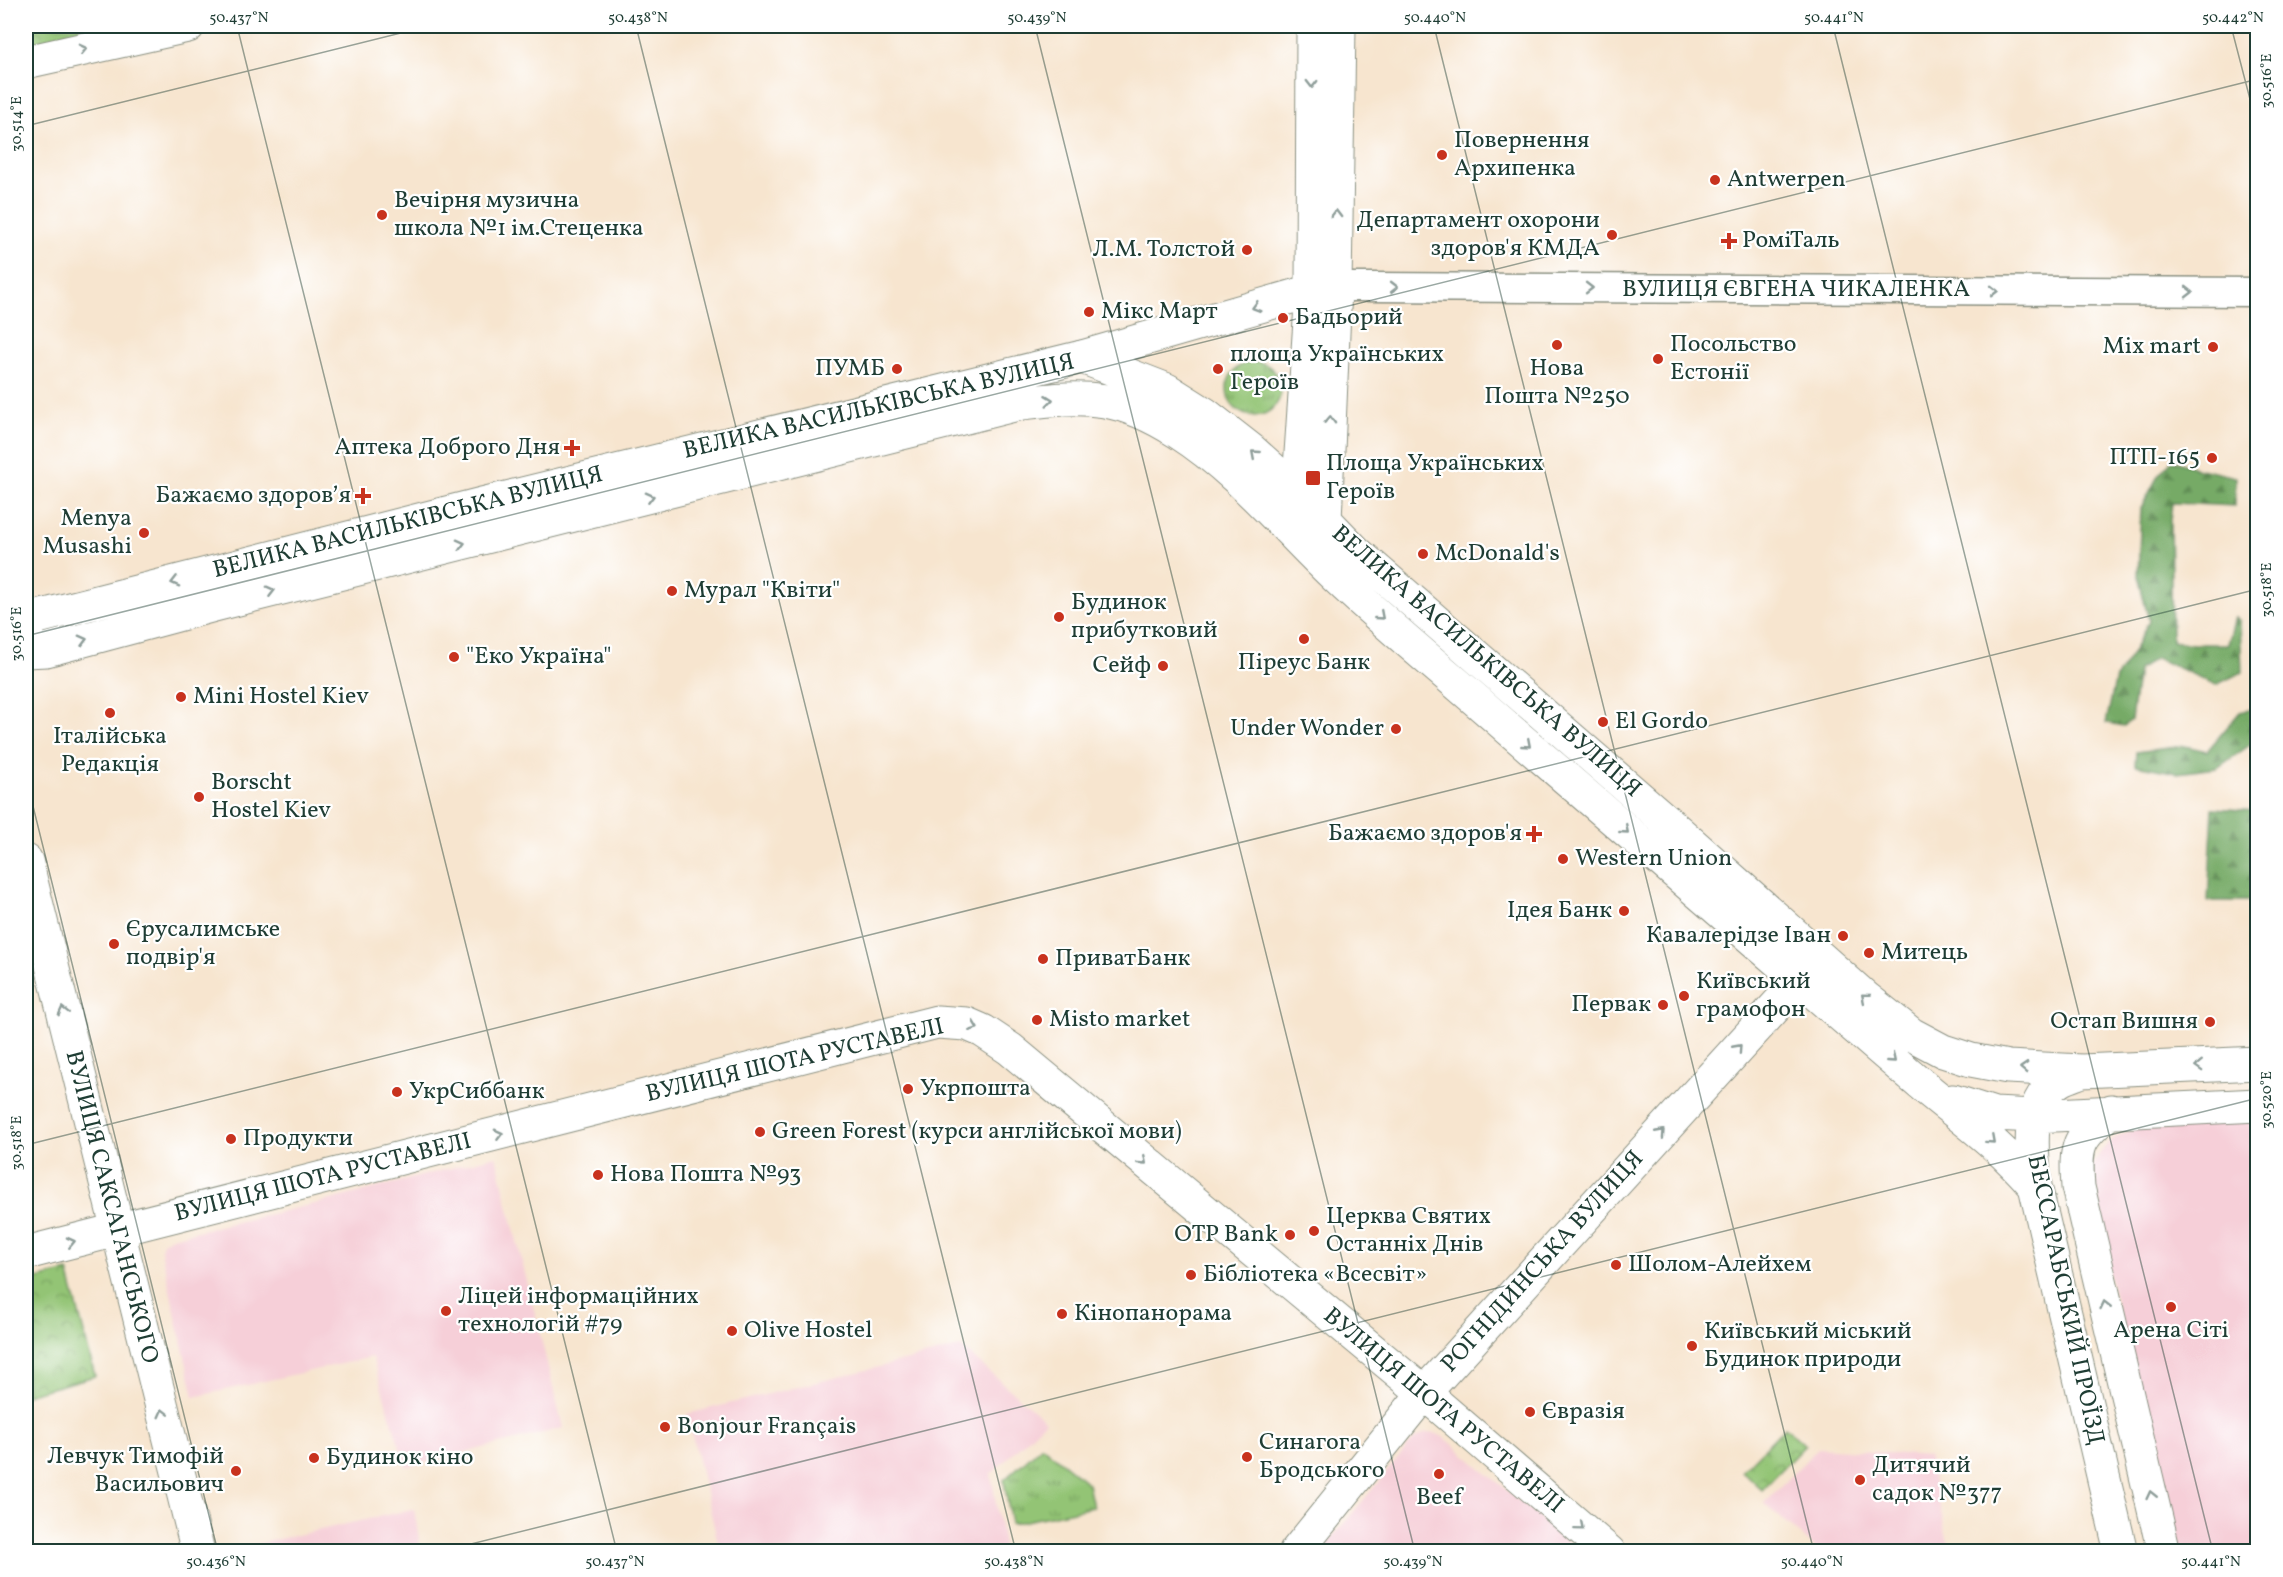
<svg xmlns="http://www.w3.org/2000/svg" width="2283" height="1577" viewBox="0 0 2283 1577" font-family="Vollkorn,serif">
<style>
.built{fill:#f6cfd8}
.grass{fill:url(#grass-tufts);stroke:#598054;stroke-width:1.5}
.forest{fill:url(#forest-firs);stroke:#4a744d;stroke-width:1.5}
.park{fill:url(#park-crowns);stroke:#598054;stroke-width:1.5}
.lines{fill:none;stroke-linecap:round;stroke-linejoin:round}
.street-casing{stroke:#8b9182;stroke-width:31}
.secondary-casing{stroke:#8b9182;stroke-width:35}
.primary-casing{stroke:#8b9182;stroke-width:35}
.street{stroke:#fff;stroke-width:28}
.secondary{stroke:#fff;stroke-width:33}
.primary{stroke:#fff;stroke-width:33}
.oneway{stroke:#8f9e9a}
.ticks{fill:none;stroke:#1f3d34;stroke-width:1.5;stroke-opacity:0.45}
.poi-dot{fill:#c8321e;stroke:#fff;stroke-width:2}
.labels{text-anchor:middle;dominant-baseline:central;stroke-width:4.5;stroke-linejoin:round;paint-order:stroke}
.poi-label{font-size:24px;fill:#1f3d34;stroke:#fff;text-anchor:start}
.street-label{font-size:24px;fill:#1f3d34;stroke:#fff}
.neatline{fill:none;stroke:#1f3d34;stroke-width:2}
.ticks-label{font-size:15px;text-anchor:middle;fill:#1f3d34}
</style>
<defs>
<pattern id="grass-tufts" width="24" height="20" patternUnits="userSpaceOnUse" patternTransform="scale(1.5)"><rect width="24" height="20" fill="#93c474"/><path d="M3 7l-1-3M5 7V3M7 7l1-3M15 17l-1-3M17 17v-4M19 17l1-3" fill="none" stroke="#77a060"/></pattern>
<pattern id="forest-firs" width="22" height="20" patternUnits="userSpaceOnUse" patternTransform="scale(1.5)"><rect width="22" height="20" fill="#76aa66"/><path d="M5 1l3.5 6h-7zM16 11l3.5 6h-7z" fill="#608c55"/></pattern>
<pattern id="park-crowns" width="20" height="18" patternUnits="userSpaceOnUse" patternTransform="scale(1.5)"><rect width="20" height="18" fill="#93c474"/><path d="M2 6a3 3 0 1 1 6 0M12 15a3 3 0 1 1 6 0" fill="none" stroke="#77a060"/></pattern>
</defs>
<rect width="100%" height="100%" fill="#fff"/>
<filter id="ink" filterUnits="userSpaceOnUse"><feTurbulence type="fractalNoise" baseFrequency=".0167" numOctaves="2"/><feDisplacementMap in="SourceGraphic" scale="12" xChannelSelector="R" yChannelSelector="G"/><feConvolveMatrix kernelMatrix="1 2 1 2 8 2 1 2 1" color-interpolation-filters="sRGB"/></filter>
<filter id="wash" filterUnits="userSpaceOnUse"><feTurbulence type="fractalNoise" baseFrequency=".008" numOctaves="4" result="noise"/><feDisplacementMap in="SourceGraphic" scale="24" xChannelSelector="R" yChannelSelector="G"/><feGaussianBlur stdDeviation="1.35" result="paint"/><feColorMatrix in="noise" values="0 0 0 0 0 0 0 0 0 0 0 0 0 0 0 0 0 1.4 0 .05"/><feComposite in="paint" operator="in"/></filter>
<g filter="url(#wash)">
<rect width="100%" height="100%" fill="#f7e5cf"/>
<!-- built -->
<path class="built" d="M2257 1119V1551H2174L2089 1187 2091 1168 2100 1153 2111 1140 2140 1126Z
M496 1156 563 1428 406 1467 372 1357 194 1397 161 1250 163 1242 172 1237 327 1201Z
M961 1347 1046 1421 991 1474 1004 1551H720L687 1414Z
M1432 1432 1444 1437 1579 1551H1321L1414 1439 1425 1433Z
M1818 1448 1928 1456 1950 1551H1818L1764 1503Z
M414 1509 421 1551 229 1550Z"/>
<!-- grass -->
<path class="grass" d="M1227 389a27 27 0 1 1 54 0a27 27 0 1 1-54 0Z
M1042 1446 1088 1484 1093 1507 1011 1524 1004 1480Z"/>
<!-- forest -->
<path class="forest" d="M2172 460 2196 468 2236 477 2235 506 2172 503 2170 520 2172 641 2193 644H2228L2235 617 2240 621 2242 672 2216 685 2156 658 2138 670 2131 720 2124 726 2106 723 2116 677 2132 654 2149 621 2138 576 2141 508 2158 476Z
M2253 709 2257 713V740L2217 768 2177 773 2135 765 2136 752 2185 746 2207 751 2240 712Z
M2213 808 2257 811V901H2208Z"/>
<!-- park -->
<path class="park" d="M26 26H188L26 62Z
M68 1271 95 1376 26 1395V1282Z
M1785 1427 1805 1445 1762 1490 1742 1471Z"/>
</g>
<g filter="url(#ink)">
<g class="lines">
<!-- street casing -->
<g class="street-casing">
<path id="street" d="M1312 291 1335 287H1370L2258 292"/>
</g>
<!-- secondary casing -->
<g class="secondary-casing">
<path id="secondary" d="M26 62 188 26
M1082 357 1312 291
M1301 515 1300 468 1312 291 1313 26
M1310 537 1325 521 1335 287 1339 26
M26 861 198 1552
M26 1253 937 1022 967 1024 983 1031 1010 1049 1424 1393 1609 1552
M1296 1552 1424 1393 1800 980"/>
</g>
<!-- primary casing -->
<g class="primary-casing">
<path id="primary" d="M26 625 38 617 482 504 1082 357 1167 390 1205 414 1251 450 1299 493 1357 553 1680 833 1867 999 1911 1034 1943 1051 1971 1060 2008 1067 2082 1071 2258 1063
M26 651 46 650 214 605 1022 403C1088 395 1120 395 1178 432 1239 471 1285 529 1337 578 1393 631 1453 679 1510 730 1626 830 1742 930 1858 1030 1881 1050 1904 1070 1928 1090 1967 1122 2001 1146 2035 1186
M2082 1071C2075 1074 2067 1076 2060 1080 2024 1102 2032 1150 2035 1186L2121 1552
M1953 1101 1994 1114 2034 1116 2258 1105
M2111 1111C2077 1138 2075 1145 2078 1187L2164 1552"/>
</g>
<!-- street -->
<use href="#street" class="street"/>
<!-- secondary -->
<use href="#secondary" class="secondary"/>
<!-- primary -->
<use href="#primary" class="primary"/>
</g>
<!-- one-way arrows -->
<defs><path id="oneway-chevron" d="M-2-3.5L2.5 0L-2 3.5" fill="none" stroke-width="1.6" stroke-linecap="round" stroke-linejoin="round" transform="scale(1.5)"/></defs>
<g class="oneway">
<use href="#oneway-chevron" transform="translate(83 49) rotate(-13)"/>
<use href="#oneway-chevron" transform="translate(1312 84) rotate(90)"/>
<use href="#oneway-chevron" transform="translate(1336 214) rotate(-89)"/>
<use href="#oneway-chevron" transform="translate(1394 287)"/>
<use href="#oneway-chevron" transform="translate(1589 288)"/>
<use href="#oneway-chevron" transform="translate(1994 291)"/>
<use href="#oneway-chevron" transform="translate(2189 292)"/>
<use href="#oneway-chevron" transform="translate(1256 307) rotate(164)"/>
<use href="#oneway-chevron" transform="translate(1049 400) rotate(-7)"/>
<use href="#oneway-chevron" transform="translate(1330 420) rotate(-87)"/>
<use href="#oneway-chevron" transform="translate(1255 454) rotate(-139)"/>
<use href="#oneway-chevron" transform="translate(650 497) rotate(-14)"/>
<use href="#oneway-chevron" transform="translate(461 544) rotate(-14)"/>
<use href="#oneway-chevron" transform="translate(175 582) rotate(166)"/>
<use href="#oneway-chevron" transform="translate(271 591) rotate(-14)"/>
<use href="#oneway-chevron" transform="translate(1380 616) rotate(41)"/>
<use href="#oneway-chevron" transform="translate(83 640) rotate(-15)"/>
<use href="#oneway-chevron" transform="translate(1527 744) rotate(41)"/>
<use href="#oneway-chevron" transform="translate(1625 830) rotate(41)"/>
<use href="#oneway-chevron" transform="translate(1865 997) rotate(-140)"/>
<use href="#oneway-chevron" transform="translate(63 1011) rotate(-104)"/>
<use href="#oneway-chevron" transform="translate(974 1027) rotate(21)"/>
<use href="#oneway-chevron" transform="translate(1738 1048) rotate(-48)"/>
<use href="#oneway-chevron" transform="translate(1892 1059) rotate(41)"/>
<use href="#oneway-chevron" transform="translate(2199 1066) rotate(178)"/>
<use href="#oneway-chevron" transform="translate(2024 1068) rotate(-177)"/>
<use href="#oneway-chevron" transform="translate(1661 1133) rotate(-48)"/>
<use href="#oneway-chevron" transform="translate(499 1134) rotate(-14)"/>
<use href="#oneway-chevron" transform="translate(1991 1140) rotate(42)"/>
<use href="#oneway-chevron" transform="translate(1143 1161) rotate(41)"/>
<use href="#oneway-chevron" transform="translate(71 1242) rotate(-13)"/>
<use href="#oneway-chevron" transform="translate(2105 1305) rotate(-103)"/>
<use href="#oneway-chevron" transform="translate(163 1413) rotate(-104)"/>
<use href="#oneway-chevron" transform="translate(2151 1495) rotate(-103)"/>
<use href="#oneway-chevron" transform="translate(1580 1527) rotate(40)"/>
</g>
</g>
<!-- ticks -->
<path class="ticks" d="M237 26 617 1552M636 26 1016 1552M1035 26 1415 1552M1434 26 1814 1552M1833 26 2213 1552M2231 26 2258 130M26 126 429 26M26 636 2258 79M26 778 218 1552M26 1145 2258 589M439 1552 2258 1098"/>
<!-- markers -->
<g class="poi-dot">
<circle cx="1442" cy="155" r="6"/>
<circle cx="1715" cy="180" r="6"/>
<circle cx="382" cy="215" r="6"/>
<circle cx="1612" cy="235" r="6"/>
<path d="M1726 232h6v6h6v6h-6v6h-6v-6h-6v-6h6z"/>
<circle cx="1247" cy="250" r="6"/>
<circle cx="1089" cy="312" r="6"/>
<circle cx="1283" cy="318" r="6"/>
<circle cx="1557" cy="345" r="6"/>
<circle cx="2213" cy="347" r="6"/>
<circle cx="1658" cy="359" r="6"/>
<circle cx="897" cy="369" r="6"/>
<circle cx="1218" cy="369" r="6"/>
<path d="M569 439h6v6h6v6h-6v6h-6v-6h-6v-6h6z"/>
<circle cx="2212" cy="458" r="6"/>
<rect x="1305" y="470" width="16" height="16" rx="3"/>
<path d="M360 487h6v6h6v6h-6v6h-6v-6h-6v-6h6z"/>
<circle cx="144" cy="533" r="6"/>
<circle cx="1423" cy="554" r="6"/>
<circle cx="672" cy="591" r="6"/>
<circle cx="1059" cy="617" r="6"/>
<circle cx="1304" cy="639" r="6"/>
<circle cx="454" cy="657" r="6"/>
<circle cx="1163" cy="666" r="6"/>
<circle cx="181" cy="697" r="6"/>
<circle cx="110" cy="713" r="6"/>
<circle cx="1603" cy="722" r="6"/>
<circle cx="1396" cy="729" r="6"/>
<circle cx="199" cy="797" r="6"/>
<path d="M1531 825h6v6h6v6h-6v6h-6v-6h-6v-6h6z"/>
<circle cx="1563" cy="859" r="6"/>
<circle cx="1624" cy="911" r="6"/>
<circle cx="1843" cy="936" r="6"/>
<circle cx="114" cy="944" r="6"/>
<circle cx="1869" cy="953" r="6"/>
<circle cx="1043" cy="959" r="6"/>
<circle cx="1684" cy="996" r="6"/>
<circle cx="1663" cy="1005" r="6"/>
<circle cx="1037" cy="1020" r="6"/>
<circle cx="2210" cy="1022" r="6"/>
<circle cx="908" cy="1089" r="6"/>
<circle cx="397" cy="1092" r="6"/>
<circle cx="760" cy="1132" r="6"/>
<circle cx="231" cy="1139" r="6"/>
<circle cx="598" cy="1175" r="6"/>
<circle cx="1314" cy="1231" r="6"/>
<circle cx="1290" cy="1235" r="6"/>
<circle cx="1616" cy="1265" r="6"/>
<circle cx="1191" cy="1275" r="6"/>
<circle cx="2171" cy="1307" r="6"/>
<circle cx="446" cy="1311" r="6"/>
<circle cx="1062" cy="1314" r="6"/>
<circle cx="732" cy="1331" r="6"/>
<circle cx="1692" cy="1346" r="6"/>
<circle cx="1530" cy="1412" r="6"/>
<circle cx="665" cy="1427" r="6"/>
<circle cx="1247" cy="1457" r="6"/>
<circle cx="314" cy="1458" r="6"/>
<circle cx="236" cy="1471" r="6"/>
<circle cx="1439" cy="1474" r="6"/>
<circle cx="1860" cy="1480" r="6"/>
</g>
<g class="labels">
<!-- poi labels -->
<g class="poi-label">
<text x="1454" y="141">Повернення<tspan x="1454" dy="28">Архипенка</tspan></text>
<text x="1727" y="180">Antwerpen</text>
<text x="394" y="201">Вечірня музична<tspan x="394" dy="28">школа №1 ім.Стеценка</tspan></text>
<text x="1600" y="221" text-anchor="end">Департамент охорони<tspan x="1600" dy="28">здоров'я КМДА</tspan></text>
<text x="1742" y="241">РоміТаль</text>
<text x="1235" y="250" text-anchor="end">Л.М. Толстой</text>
<text x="1101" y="312">Мікс Март</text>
<text x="1295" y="318">Бадьорий</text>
<text x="1670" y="345">Посольство<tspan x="1670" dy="28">Естонії</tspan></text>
<text x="2201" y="347" text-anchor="end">Mix mart</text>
<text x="1230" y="355">площа Українських<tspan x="1230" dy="28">Героїв</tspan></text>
<text x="885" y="369" text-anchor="end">ПУМБ</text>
<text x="1557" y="369" text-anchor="middle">Нова<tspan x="1557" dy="28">Пошта №250</tspan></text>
<text x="560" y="448" text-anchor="end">Аптека Доброго Дня</text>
<text x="2200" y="458" text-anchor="end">ПТП-165</text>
<text x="1326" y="464">Площа Українських<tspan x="1326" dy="28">Героїв</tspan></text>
<text x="351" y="496" text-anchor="end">Бажаємо здоровʼя</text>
<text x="132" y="519" text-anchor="end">Menya<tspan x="132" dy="28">Musashi</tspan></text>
<text x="1435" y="554">McDonald's</text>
<text x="684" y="591">Мурал "Квіти"</text>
<text x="1071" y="603">Будинок<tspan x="1071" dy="28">прибутковий</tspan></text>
<text x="466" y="657">"Еко Україна"</text>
<text x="1304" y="663" text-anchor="middle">Піреус Банк</text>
<text x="1151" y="666" text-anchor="end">Сейф</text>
<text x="193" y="697">Mini Hostel Kiev</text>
<text x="1615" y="722">El Gordo</text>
<text x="1384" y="729" text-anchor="end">Under Wonder</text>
<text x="110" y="737" text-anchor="middle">Італійська<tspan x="110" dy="28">Редакція</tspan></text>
<text x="211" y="783">Borscht<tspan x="211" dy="28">Hostel Kiev</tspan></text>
<text x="1522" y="834" text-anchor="end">Бажаємо здоров'я</text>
<text x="1575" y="859">Western Union</text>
<text x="1612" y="911" text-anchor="end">Ідея Банк</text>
<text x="126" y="930">Єрусалимське<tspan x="126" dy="28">подвір'я</tspan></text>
<text x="1831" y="936" text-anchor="end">Кавалерідзе Іван</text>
<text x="1881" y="953">Митець</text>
<text x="1055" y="959">ПриватБанк</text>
<text x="1696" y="982">Київський<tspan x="1696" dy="28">грамофон</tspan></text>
<text x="1651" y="1005" text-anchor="end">Первак</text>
<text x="1049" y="1020">Misto market</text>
<text x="2198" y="1022" text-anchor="end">Остап Вишня</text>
<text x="920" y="1089">Укрпошта</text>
<text x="409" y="1092">УкрСиббанк</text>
<text x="772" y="1132">Green Forest (курси англійської мови)</text>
<text x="243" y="1139">Продукти</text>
<text x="610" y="1175">Нова Пошта №93</text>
<text x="1326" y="1217">Церква Святих<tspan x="1326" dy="28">Останніх Днів</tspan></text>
<text x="1278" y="1235" text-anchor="end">OTP Bank</text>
<text x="1628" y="1265">Шолом-Алейхем</text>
<text x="1203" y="1275">Бібліотека «Всесвіт»</text>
<text x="458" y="1297">Ліцей інформаційних<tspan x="458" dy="28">технологій #79</tspan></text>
<text x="1074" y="1314">Кінопанорама</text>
<text x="744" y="1331">Olive Hostel</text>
<text x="2171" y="1331" text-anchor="middle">Арена Сіті</text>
<text x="1704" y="1332">Київський міський<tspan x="1704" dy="28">Будинок природи</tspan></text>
<text x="1542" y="1412">Євразія</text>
<text x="677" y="1427">Bonjour Français</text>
<text x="1259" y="1443">Синагога<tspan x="1259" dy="28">Бродського</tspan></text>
<text x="224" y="1457" text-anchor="end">Левчук Тимофій<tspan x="224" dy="28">Васильович</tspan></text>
<text x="326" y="1458">Будинок кіно</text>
<text x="1872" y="1466">Дитячий<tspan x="1872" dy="28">садок №377</tspan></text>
<text x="1439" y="1498" text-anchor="middle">Beef</text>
</g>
<!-- street labels -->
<g class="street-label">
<text x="1796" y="290">ВУЛИЦЯ ЄВГЕНА ЧИКАЛЕНКА</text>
<text transform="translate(879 407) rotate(-13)">ВЕЛИКА ВАСИЛЬКІВСЬКА ВУЛИЦЯ</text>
<text transform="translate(408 523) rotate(-14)">ВЕЛИКА ВАСИЛЬКІВСЬКА ВУЛИЦЯ</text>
<text transform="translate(1486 662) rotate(41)">ВЕЛИКА ВАСИЛЬКІВСЬКА ВУЛИЦЯ</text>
<text transform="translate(795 1061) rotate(-13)">ВУЛИЦЯ ШОТА РУСТАВЕЛІ</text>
<text transform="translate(323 1178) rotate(-14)">ВУЛИЦЯ ШОТА РУСТАВЕЛІ</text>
<text transform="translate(111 1207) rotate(76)">ВУЛИЦЯ САКСАГАНСЬКОГО</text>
<text transform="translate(1543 1262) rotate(-48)">РОГНІДИНСЬКА ВУЛИЦЯ</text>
<text transform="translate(2065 1300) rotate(78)">БЕССАРАБСЬКИЙ ПРОЇЗД</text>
<text transform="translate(1443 1411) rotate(40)">ВУЛИЦЯ ШОТА РУСТАВЕЛІ</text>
</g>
</g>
<!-- margin -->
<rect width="2283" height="1577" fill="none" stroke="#fff" stroke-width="66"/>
<rect x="33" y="33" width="2217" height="1511" class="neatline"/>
<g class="ticks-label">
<text x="239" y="22">50.437°N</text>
<text x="638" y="22">50.438°N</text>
<text x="1037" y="22">50.439°N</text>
<text x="1435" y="22">50.440°N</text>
<text x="1834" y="22">50.441°N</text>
<text x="2233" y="22">50.442°N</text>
<text transform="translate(2266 81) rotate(-90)" y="5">30.516°E</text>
<text transform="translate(16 124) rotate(-90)" y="5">30.514°E</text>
<text transform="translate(2266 590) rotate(-90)" y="5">30.518°E</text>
<text transform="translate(16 634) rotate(-90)" y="5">30.516°E</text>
<text transform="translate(2266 1100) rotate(-90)" y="5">30.520°E</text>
<text transform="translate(16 1143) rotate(-90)" y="5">30.518°E</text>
<text x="216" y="1566">50.436°N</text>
<text x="615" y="1566">50.437°N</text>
<text x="1014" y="1566">50.438°N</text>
<text x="1413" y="1566">50.439°N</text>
<text x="1812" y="1566">50.440°N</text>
<text x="2211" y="1566">50.441°N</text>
</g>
</svg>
